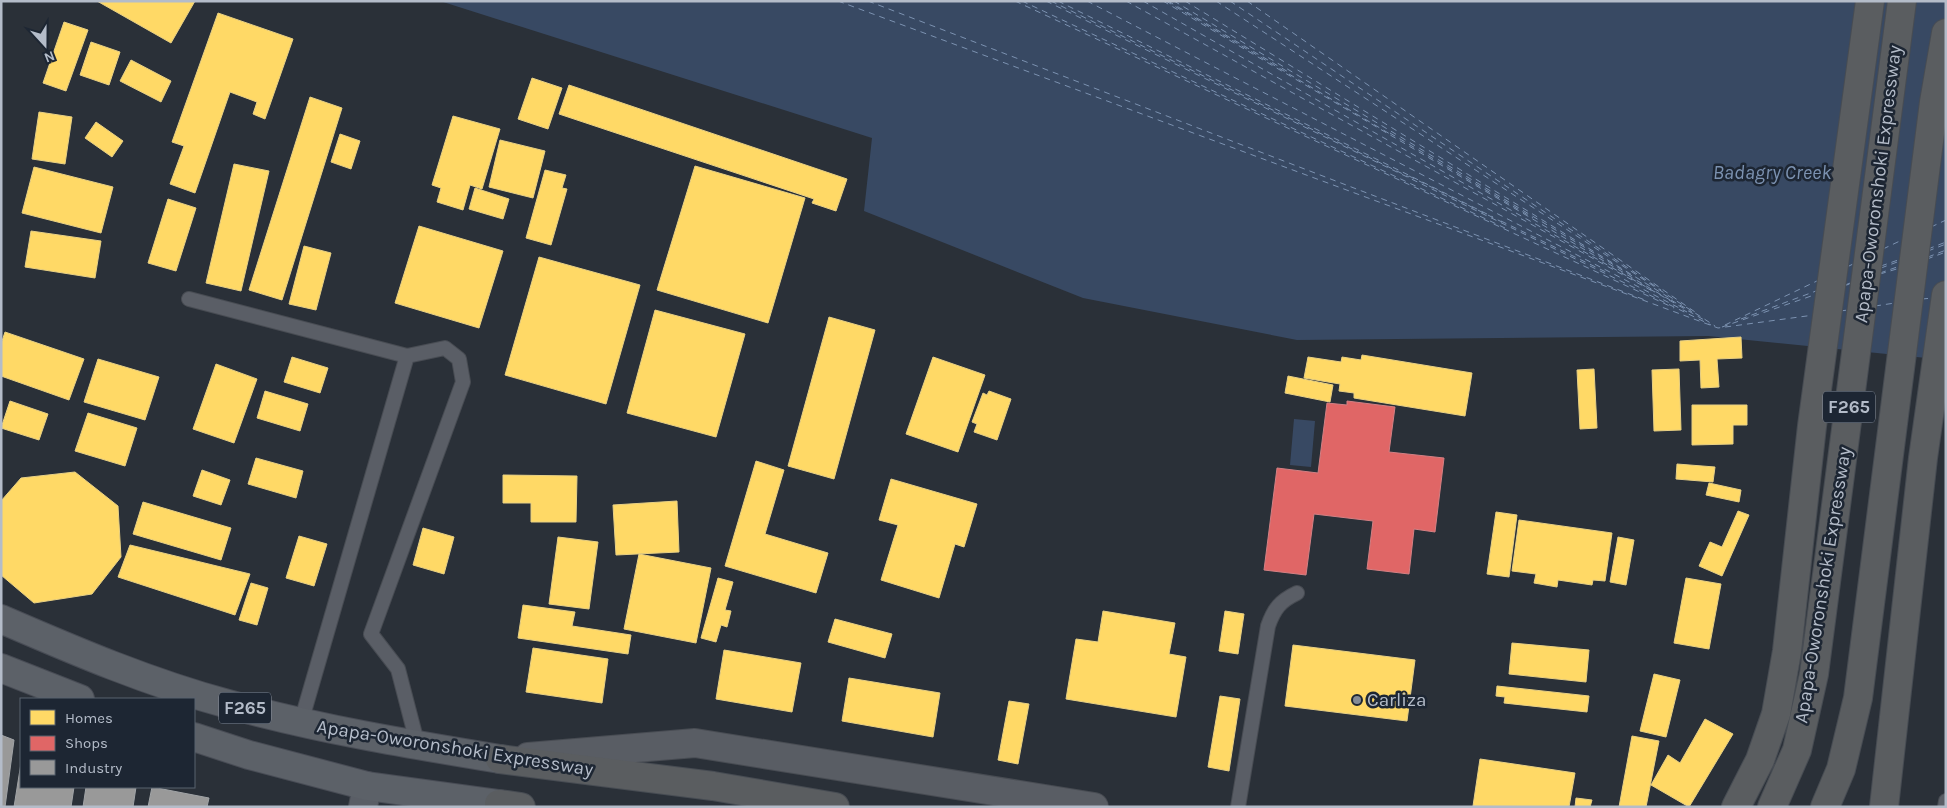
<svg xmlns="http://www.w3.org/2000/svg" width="1947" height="808" viewBox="0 0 1947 808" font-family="Karla,sans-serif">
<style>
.water{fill:#384963}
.homes{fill:#ffd966;stroke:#e8d084}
.shops{fill:#e06666;stroke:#d38084}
.industry{fill:#999;stroke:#a1a4a7}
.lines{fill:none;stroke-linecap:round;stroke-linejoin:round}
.ferry{stroke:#7c92b1;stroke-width:1;stroke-dasharray:6 5;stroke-linecap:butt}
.lane-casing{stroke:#484c53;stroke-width:16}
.street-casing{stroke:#484c53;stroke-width:30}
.secondary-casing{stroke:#484c53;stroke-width:30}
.primary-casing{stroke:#484c55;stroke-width:30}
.highway-casing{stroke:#474c53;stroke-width:30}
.lane{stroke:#5a5e66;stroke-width:14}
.street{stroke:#5a5e66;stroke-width:28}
.secondary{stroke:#595d64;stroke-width:28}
.primary{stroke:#5c6168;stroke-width:28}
.highway{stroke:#5a5d60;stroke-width:28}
.poi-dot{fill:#848b96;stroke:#1d2633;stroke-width:2}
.labels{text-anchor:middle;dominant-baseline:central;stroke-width:5;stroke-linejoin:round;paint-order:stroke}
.shield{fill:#1d2633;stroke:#878f9c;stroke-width:1}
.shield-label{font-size:18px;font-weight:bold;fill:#b4bcc9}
.street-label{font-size:19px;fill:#b4bcc9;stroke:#1d2633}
.poi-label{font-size:19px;fill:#b4bcc9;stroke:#1d2633;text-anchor:start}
.water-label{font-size:20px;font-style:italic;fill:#7c92b1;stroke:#1d2633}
</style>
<rect width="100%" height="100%" fill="#2a3038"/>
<!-- water -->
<path class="water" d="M440 1H1946V360L1708 336 1297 340 1083 298 864 211 872 138Z
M1294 419 1315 421 1311 467 1290 465Z"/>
<!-- homes -->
<path class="homes" d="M97 1H195L171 43Z
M218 13 293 39 265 119 253 114 257 102 230 92 195 193 170 184 184 146 172 142Z
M64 22 88 30 66 91 43 83Z
M91 42 120 52 109 85 80 75Z
M131 60 171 81 161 102 120 81Z
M532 78 562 88 548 129 518 119Z
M569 85 847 179 836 211 812 203 814 199 559 114Z
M310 97 342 108 282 300 249 290Z
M39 112 72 117 65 164 32 159Z
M453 116 500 129 482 189 470 185 463 210 437 202 441 188 432 185Z
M96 122 123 141 112 157 85 138Z
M340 134 360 141 351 169 331 162Z
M500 140 545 151 533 198 489 187Z
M234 164 269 171 241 291 206 283Z
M695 166 805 198 768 323 657 290Z
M34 167 113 187 101 233 22 213Z
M545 170 566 175 562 188 567 189 551 245 526 238Z
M475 188 509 199 503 219 469 209Z
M168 199 196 208 176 271 148 263Z
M419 226 503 251 479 328 395 303Z
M31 231 101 241 95 278 25 267Z
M304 246 331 253 316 310 289 304Z
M539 257 640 285 606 404 505 375Z
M655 310 745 334 716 437 627 413Z
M829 317 875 330 834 479 788 466Z
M5 332 84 359 69 400 1 376V344Z
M1741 337 1742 358 1717 359 1719 387 1701 388 1700 360 1680 361V341Z
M1362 355 1472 373 1465 416 1354 398V393L1339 391 1340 384 1304 378 1308 357 1341 362 1342 357 1361 360Z
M292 357 328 368 320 393 284 382Z
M933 357 985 375 958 452 906 434Z
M98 359 159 377 145 420 84 402Z
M216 364 257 379 234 443 193 429Z
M1594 369 1597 428 1580 429 1577 370Z
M1679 369 1681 430 1654 431 1652 370Z
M1288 376 1333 385 1330 402 1285 393Z
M265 391 308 404 300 431 257 418Z
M989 391 1011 399 997 440 974 432 977 424 972 422 983 393 987 395Z
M10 401 48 414 39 440 1 428Z
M1692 405H1747V425H1733V444L1692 445Z
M88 413 137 428 125 466 75 451Z
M256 458 303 471 296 498 248 484Z
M756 461 784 470 765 534 828 553 816 593 725 566Z
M1677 464 1715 467 1713 482 1676 479Z
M202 470 230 480 221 505 193 496Z
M75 472 118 506 121 557 92 594 34 603 1 575V501L21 478Z
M503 475 577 476 576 522H531V503H503Z
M891 479 977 504 964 547 955 544 939 598 881 580 898 525 879 520Z
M1709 483 1741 490 1739 502 1706 495Z
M677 501 679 552 616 555 613 505Z
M143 502 231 528 221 560 133 534Z
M1738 511 1749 515 1722 576 1699 566 1710 542 1722 547Z
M1496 512 1517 515 1509 577 1487 574Z
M1519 520 1612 533 1605 581 1593 580 1592 585 1558 580 1557 587 1534 583 1536 574 1512 571Z
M423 528 454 537 444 574 413 565Z
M299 536 327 544 314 586 286 578Z
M558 537 598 542 589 609 549 604Z
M1618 537 1634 540 1626 585 1610 582Z
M130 545 250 574 235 615 118 577Z
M639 554 711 568 696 643 624 629Z
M718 578 733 582 725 610 731 611 727 627 721 625 716 642 701 638Z
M1686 578 1721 584 1709 649 1674 643Z
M251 583 268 588 257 625 239 620Z
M523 605 575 612 572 626 631 635 628 654 518 638Z
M1103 611 1175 623 1169 654 1186 657 1176 717 1066 699 1076 639 1098 642Z
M1225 611 1244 614 1238 654 1219 651Z
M835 619 892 634 885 658 828 642Z
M1512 643 1589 650 1586 682 1509 674Z
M1293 645 1415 660 1407 721 1285 706Z
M533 648 608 659 602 703 526 692Z
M724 650 801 663 792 712 716 699Z
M1654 674 1680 680 1666 737 1640 731Z
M849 678 940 693 933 737 842 721Z
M1497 686 1589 696 1587 712 1504 703 1505 697 1496 696Z
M1220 696 1240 699 1229 771 1208 767Z
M1009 701 1029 704 1018 764 998 760Z
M1705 719 1733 734 1689 807 1651 785 1668 755 1680 763Z
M1632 736 1659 741 1646 807H1619Z
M1480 759 1575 773 1569 807 1473 806Z
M1576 798 1592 800 1590 807H1575Z"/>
<!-- shops -->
<path class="shops" d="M1347 401 1395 407 1389 452 1444 458 1435 532 1414 529 1409 574 1367 569 1373 521 1314 514 1306 575 1264 570 1277 468 1318 473 1327 403 1347 405Z"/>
<!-- industry -->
<path class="industry" d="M1 735 14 740 5 807H1Z
M21 763V787H74L71 807H14Z
M86 787H136L133 807H83Z
M152 787 209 798 207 807H148Z"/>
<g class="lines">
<!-- ferry -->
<path class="ferry" d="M838 1 1718 328 1814 315
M868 1 1645 300
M1015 1 1674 308
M1022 1 1505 228
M1046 1 1711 325
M1051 1 1409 177
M1058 1 1493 217
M1087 1 1687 312
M1126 1 1654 292
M1143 1 1706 321
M1163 1 1670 300
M1166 1 1390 134
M1168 1 1290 73
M1174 1 1634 277
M1185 1 1673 300
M1216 1 1715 326
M1230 1 1661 290
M1247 1 1695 312
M1390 133 1533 218
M1409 176 1502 222
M1501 221 1608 273
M1931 227 1946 220
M1883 249 1902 240
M1928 249 1946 242
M1928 251 1946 244
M1928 257 1946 250
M1927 259 1946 252
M1881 266 1901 259
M1847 267 1855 263
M1881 268 1900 261
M1880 273 1900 266
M1880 274 1900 268
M1845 285 1853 282
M1844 286 1852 283
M1922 299 1933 298
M1671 300 1681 306
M1680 305 1692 312
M1875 306 1895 303
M1840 311 1848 310
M1741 319 1816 291
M1725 325 1819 280
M1722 327 1817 294"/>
<!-- lane casing -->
<g class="lane-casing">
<path id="lane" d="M189 299 407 356 445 348 459 359 463 382 371 634 398 669 418 746
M301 722 407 356
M1238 807 1268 626C1274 609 1280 601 1297 593
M1945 807 1946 801"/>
</g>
<!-- street casing -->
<g class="street-casing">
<path id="street" d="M363 807 367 786"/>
</g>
<!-- secondary casing -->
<g class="secondary-casing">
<path id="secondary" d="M528 757 695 743 1094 807"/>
</g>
<!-- primary casing -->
<g class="primary-casing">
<path id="primary" d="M1 619C75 651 150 683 228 704 318 729 409 744 500 759
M1 668 80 699
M194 737 249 755 367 786 499 804"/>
</g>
<!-- highway casing -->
<g class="highway-casing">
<path id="highway" d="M500 759 713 786 835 807
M499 804 521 807
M1736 807 1760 760 1776 714 1787 651 1812 426 1870 1
M1772 807 1797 750 1814 674 1902 1
M1825 807 1841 769 1858 698 1934 102 1946 33
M1884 807 1923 458 1946 295"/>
</g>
<!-- lane -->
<use href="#lane" class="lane"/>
<!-- street -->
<use href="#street" class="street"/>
<!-- secondary -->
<use href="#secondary" class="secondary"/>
<!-- primary -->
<use href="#primary" class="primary"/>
<!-- highway -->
<use href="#highway" class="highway"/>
</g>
<!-- markers -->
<circle class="poi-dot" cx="1357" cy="700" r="5"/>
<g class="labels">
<!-- shield labels -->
<g class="shield">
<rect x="1823" y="391.5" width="52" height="31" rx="4"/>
<rect x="219" y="692.5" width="52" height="31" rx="4"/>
</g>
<g class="shield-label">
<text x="1849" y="407">F265</text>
<text x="245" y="708">F265</text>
</g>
<!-- street labels -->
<g class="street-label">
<text transform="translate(1878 184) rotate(-83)">Apapa-Oworonshoki Expressway</text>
<text transform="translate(1823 585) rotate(-81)">Apapa-Oworonshoki Expressway</text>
<text transform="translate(455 748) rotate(9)">Apapa-Oworonshoki Expressway</text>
</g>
<!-- poi labels -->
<g class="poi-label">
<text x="1367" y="700">Carliza</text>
</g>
<!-- water labels -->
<g class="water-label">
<text x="1772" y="172">Badagry Creek</text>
</g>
</g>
<!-- border -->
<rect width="1947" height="808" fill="none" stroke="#b4bcc9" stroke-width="5"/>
<!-- legend -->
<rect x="20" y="698" width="175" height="90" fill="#1d2633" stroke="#59626f"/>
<rect x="30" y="710" width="25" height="15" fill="#ffd966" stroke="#59626f"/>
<text x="65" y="723" font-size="15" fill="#b4bcc9">Homes</text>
<rect x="30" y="736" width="25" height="15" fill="#e06666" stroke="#59626f"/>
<text x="65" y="748" font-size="15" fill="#b4bcc9">Shops</text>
<rect x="30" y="760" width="25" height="15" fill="#999999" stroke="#59626f"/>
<text x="65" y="773" font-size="15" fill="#b4bcc9">Industry</text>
<!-- north arrow -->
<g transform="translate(45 45) rotate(159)" stroke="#1d2633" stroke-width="4" paint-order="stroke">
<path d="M0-4L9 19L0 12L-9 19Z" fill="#b4bcc9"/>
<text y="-8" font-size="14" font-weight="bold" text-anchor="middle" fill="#b4bcc9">N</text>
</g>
</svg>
